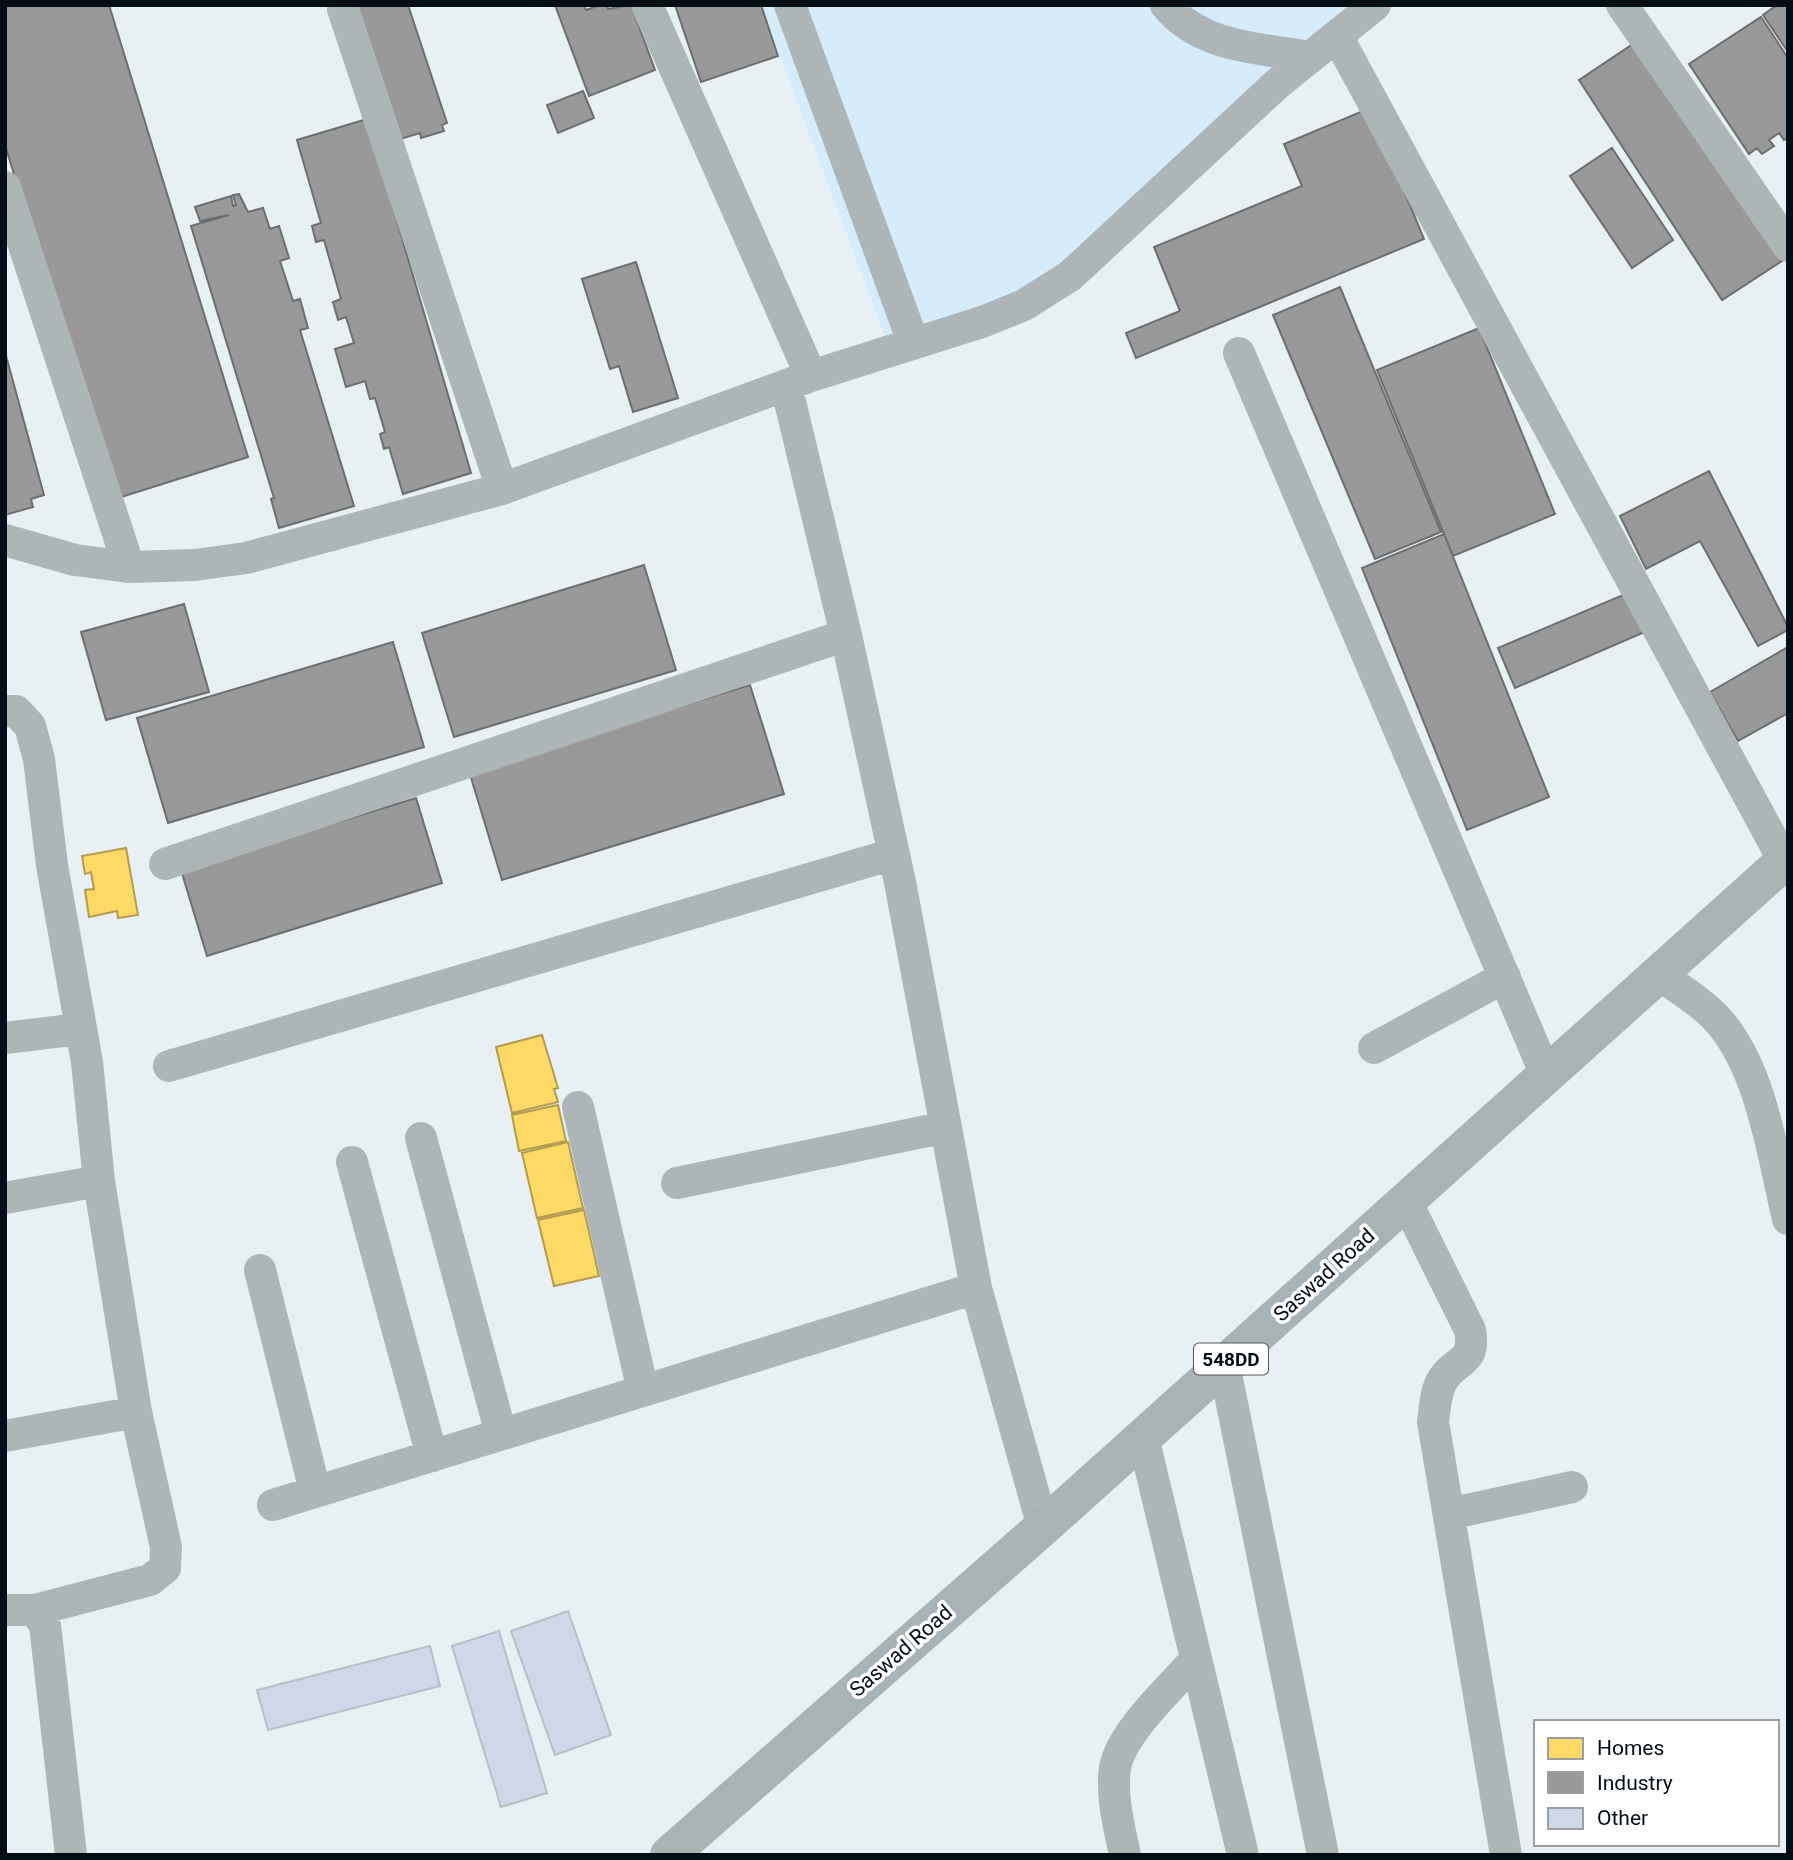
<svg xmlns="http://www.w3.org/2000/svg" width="1793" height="1860" viewBox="0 0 1793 1860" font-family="Roboto,sans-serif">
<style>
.built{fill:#d5edfa}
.homes{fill:#ffd966;stroke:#b39c4e;stroke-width:2}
.industry{fill:#999;stroke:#6c6f71;stroke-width:2}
.building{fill:#cfd8e6;stroke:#b8bec6;stroke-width:2}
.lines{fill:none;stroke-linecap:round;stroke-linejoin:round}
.minor{stroke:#aeb5b6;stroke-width:32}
.highway{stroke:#a8b3b4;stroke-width:38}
.labels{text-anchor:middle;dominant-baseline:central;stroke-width:7;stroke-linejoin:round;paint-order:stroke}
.shield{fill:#fff;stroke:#4e565b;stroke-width:2}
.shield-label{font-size:19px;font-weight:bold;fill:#020e15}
.street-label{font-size:21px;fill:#020e15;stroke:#fff}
</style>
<rect width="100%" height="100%" fill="#e8f0f4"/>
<!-- built -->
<path class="built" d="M761 5H1374L1021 302 886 339Z"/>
<!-- homes -->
<path class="homes" d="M126 848 138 915 118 918 117 911 89 917 85 890 94 889 91 872 85 874 82 856Z
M542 1035 558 1088 554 1089 558 1102 512 1113 496 1047Z
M558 1105 566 1141 519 1151 512 1115Z
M568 1142 583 1208 537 1218 522 1153Z
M584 1210 599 1276 554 1286 538 1220Z"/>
<!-- industry -->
<path class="industry" d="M5 5H109L248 457 115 499 5 145Z
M361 5H408L447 123 442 125 444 131 421 138 420 133 397 140 353 8Z
M555 5H584L586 10 600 5H607L608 9 631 5 655 70 589 96Z
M675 5H761L778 56 701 82Z
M1777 5H1788V52L1763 15Z
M1761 17 1788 58V137L1784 140 1779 133 1769 140 1774 146 1762 154 1757 148 1749 154 1689 64Z
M1639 40 1782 261 1722 300 1579 80Z
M583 91 594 118 558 133 547 105Z
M1370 108 1424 239 1136 358 1126 333 1180 311 1154 247 1302 186 1284 144Z
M367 119 471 473 403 494 389 447 384 449 380 434 385 432 375 398 370 399 365 381 346 387 335 349 354 343 346 317 338 320 333 302 341 299 324 240 316 242 312 226 321 223 297 140Z
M1612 148 1673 240 1632 268 1570 176Z
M239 194 248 212 263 208 270 229 279 226 289 258 280 261 293 301 300 299 308 328 300 330 354 506 279 528 271 499 274 498 191 226 229 215 200 221 195 207 231 196 233 206 236 205 233 195Z
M636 262 678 398 633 412 619 366 610 369 582 279Z
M1340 287 1441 532 1375 559 1273 315Z
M1479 328 1555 514 1453 556 1377 370Z
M5 352 44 495 31 499 33 507 5 515Z
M1709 471 1788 627V630L1758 646 1700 541 1646 569 1620 516Z
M1444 534 1549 797 1467 830 1362 568Z
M644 565 676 670 454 737 422 633Z
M1630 592 1647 631 1515 688 1498 648Z
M184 604 209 692 106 720 81 632Z
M393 642 424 747 168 823 137 718Z
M1788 647V713L1738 741 1710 692Z
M750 685 784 794 502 880 469 771Z
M416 798 442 883 207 956 181 870Z"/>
<!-- building -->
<path class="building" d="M568 1611 611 1735 555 1755 511 1631Z
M499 1631 547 1793 501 1807 452 1646Z
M430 1646 440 1686 268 1730 257 1690Z"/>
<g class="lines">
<!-- minor -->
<path class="minor" d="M647 5 811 376
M790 5 913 342
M1166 5C1201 48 1260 48 1311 57
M1622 5 1788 246
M343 9 502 489
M1337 36 1784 861
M5 187 129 567
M1239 353 1546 1075
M786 385 846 635 900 882 976 1288 1043 1527
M5 540 75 560 129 567 195 565 246 558 502 489 811 376 982 322 1024 305 1070 276 1277 84 1375 5
M5 711H16L30 726 39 759 52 865 87 1062 99 1181 136 1412 166 1547 165 1568 150 1580 35 1610
M165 864 846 635
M1659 974C1677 988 1699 1000 1715 1017 1761 1064 1773 1156 1788 1219
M5 1038 79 1029
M1374 1048 1505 977
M169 1066 894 854
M578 1107 643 1391
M421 1138 501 1434
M352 1162 432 1456
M677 1183 946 1127
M5 1198 99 1181
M1406 1201 1470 1330C1476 1364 1457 1358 1443 1379 1435 1392 1435 1408 1433 1422L1506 1855
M260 1270 315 1491
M1224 1364 1323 1855
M5 1436 136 1412
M1143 1437 1243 1855
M273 1505 976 1288
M1449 1514 1572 1487
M5 1610H35L45 1625 71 1855
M1125 1855C1119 1826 1111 1797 1115 1768 1121 1732 1172 1687 1196 1659"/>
<!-- highway -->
<path class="highway" d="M669 1855 1043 1527 1788 858"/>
</g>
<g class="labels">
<!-- shield labels -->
<rect class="shield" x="1194" y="1343.5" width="74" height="31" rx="5"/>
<g class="shield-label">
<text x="1231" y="1359">548DD</text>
</g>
<!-- street labels -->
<g class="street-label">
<text transform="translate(1324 1275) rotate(-42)">Saswad Road</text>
<text transform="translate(901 1651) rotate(-41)">Saswad Road</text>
</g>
</g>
<!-- border -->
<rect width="1793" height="1860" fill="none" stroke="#020e15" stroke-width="14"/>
<!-- legend -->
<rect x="1534" y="1720" width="245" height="126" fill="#ffffff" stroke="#9a9fa1" stroke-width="2"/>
<rect x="1548" y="1738" width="35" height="21" fill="#ffd966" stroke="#9a9fa1" stroke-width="2"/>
<text x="1597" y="1755" font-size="21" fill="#020e15">Homes</text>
<rect x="1548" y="1772" width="35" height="21" fill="#999999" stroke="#9a9fa1" stroke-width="2"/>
<text x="1597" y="1790" font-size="21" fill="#020e15">Industry</text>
<rect x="1548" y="1808" width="35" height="21" fill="#cfd8e6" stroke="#9a9fa1" stroke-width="2"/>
<text x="1597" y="1825" font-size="21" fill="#020e15">Other</text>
</svg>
